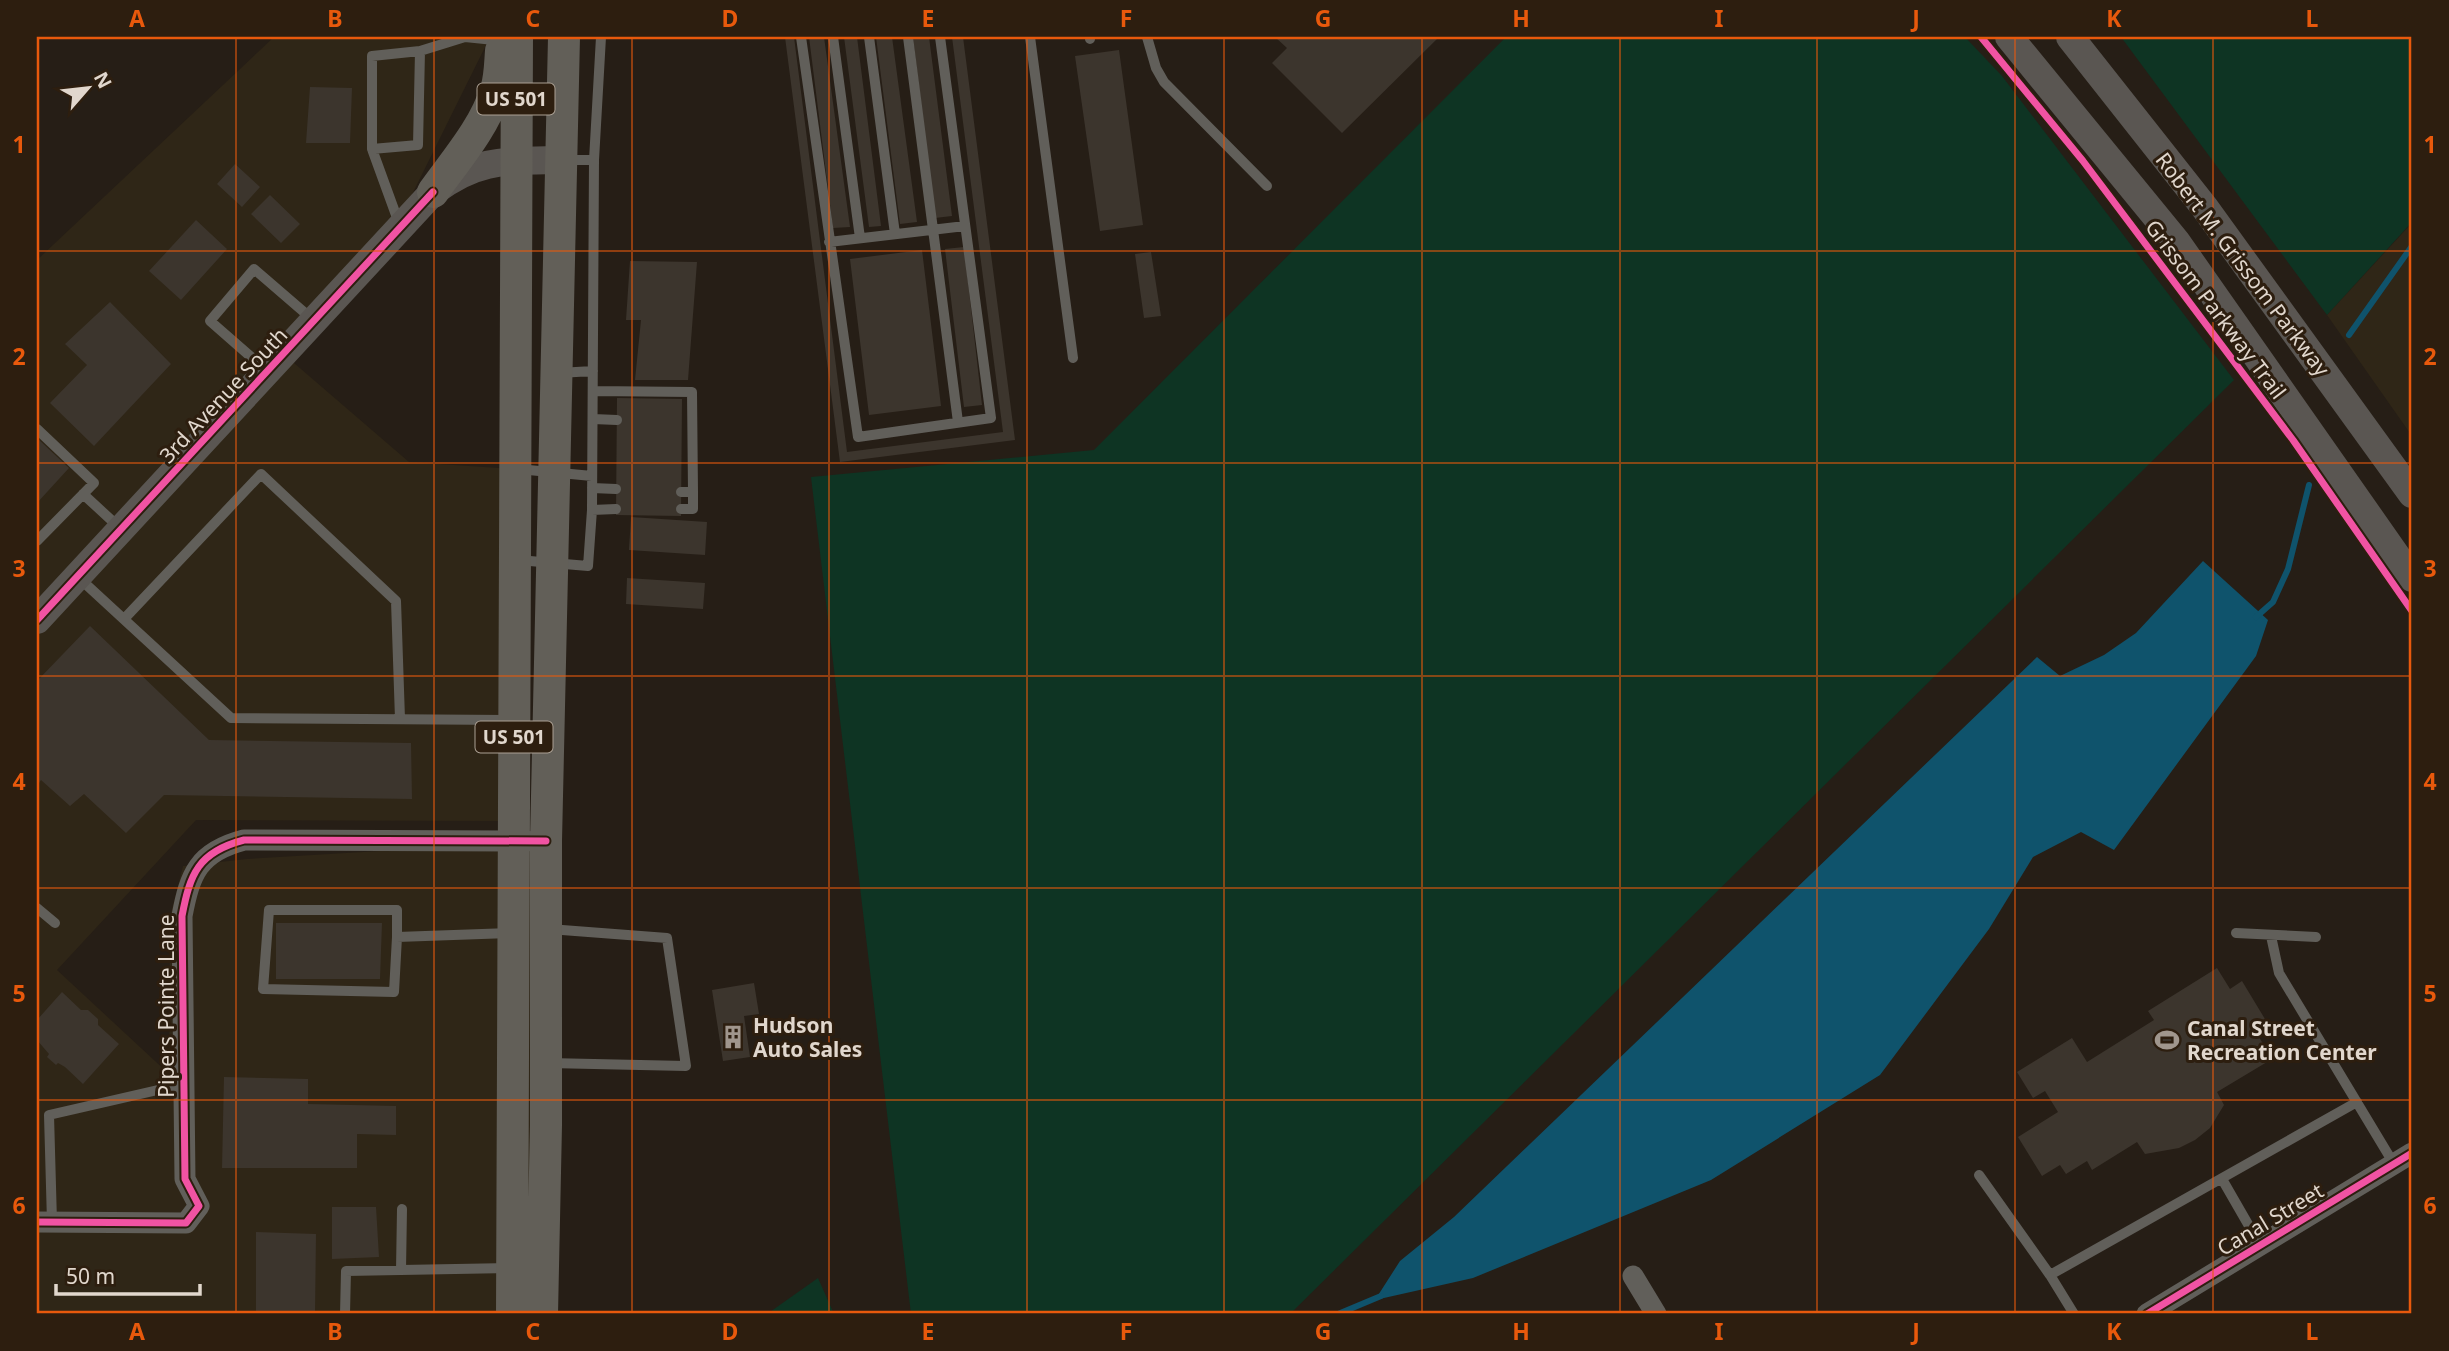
<svg xmlns="http://www.w3.org/2000/svg" width="2449" height="1351" viewBox="0 0 2449 1351" font-family="'Noto Sans',sans-serif">
<style>
.commercial{fill:#2f2617}
.green{fill:#0e3423}
.water{fill:#0f536c}
.lines{fill:none;stroke-linecap:round;stroke-linejoin:round}
.stream{stroke:#0f536c;stroke-width:6}
.building{fill:#3c352d}
.lane{stroke:#615f5a;stroke-width:10}
.street{stroke:#615f5a;stroke-width:21}
.secondary{stroke:#5a5652;stroke-width:28}
.primary{stroke:#625f58;stroke-width:32}
.cycleway-casing{stroke:#2d1e0f;stroke-width:11}
.cycleway{stroke:#f153a3;stroke-width:7}
.grid{fill:none;stroke:#e8590c;stroke-width:2;stroke-opacity:0.55}
.labels{text-anchor:middle;dominant-baseline:central;stroke-width:6;stroke-linejoin:round;paint-order:stroke}
.shield{fill:#2d1e0f;stroke:#aba094;stroke-width:2}
.shield-label{font-size:19px;font-weight:bold;fill:#e1d7cd}
.street-label{font-size:21px;fill:#e1d7cd;stroke:#2d1e0f}
.poi-label{font-size:21px;font-weight:bold;fill:#e1d7cd;stroke:#2d1e0f;text-anchor:start}
.neatline{fill:none;stroke:#e8590c;stroke-width:2.5}
.grid-label{font-size:23px;text-anchor:middle;font-weight:bold;fill:#e8590c}
</style>
<rect width="100%" height="100%" fill="#261e16"/>
<!-- commercial -->
<path class="commercial" d="M274 37H490L388 243 294 363 409 462 515 469 514 821 196 820 57 970 169 1074 170 917 183 866 247 859 546 841 542 1314H37V260Z
M2412 223V436L2327 315Z"/>
<!-- green -->
<path class="green" d="M1506 37H1965L2002 76 2234 380 1290 1314H911L811 477 1094 450Z
M2121 37H2412V222L2327 315Z
M818 1278 834 1314H767Z"/>
<!-- water -->
<path class="water" d="M2203 561 2268 620 2256 656 2114 850 2081 832 2033 857 1989 929 1880 1075 1711 1180 1473 1278 1375 1300 1400 1261 1454 1217 2037 657 2060 676 2104 655 2136 633Z"/>
<g class="lines">
<!-- stream -->
<path class="stream" d="M2349 335 2412 246
M2256 617 2273 602 2288 569 2309 485
M1338 1314 1381 1296"/>
</g>
<!-- building -->
<path class="building" d="M785 37H794L847 452 1003 432 952 37H963L1015 440 840 462Z
M809 37H824L850 227 833 228Z
M844 37H857L881 226 869 227Z
M876 37H892L917 222 900 224Z
M913 37H929L952 216 935 218Z
M1275 37H1439L1342 133 1272 63 1287 48Z
M1119 50 1143 225 1100 231 1075 56Z
M310 87 352 88 350 143H306Z
M235 164 260 187 242 207 217 184Z
M270 195 300 224 281 243 251 214Z
M196 220 227 249 181 300 149 271Z
M964 247 982 405 964 407 945 249Z
M922 250 941 406 869 415 850 259Z
M1151 252 1161 316 1144 318 1135 254Z
M630 261 697 262 688 380H635L641 320H626Z
M110 302 171 364 94 446 50 403 87 365 65 344Z
M617 398 682 399 681 516 616 515Z
M37 438 69 468 37 503Z
M631 517 707 522 705 555 629 550Z
M627 578 705 583 703 609 626 604Z
M90 626 209 740 411 743 412 799 164 795 126 833 84 794 70 806 41 780 37 786V681Z
M276 923H382L380 979H276Z
M2217 968 2230 989 2242 981 2271 1029 2259 1037 2272 1059 2217 1092 2224 1105 2210 1128 2195 1140 2179 1148 2145 1154 2137 1142 2092 1170 2087 1161 2066 1174 2060 1165 2042 1176 2018 1137 2058 1112 2045 1091 2033 1098 2017 1072 2072 1038 2087 1062 2154 1020 2148 1011Z
M754 983 759 1014 744 1016 750 1057 723 1061 712 990Z
M62 992 81 1010H88L98 1019V1025L119 1044 83 1084 65 1067 58 1063 56 1065 47 1057 49 1054 37 1040V1020Z
M224 1077 308 1079V1104L396 1106V1135L357 1134V1168H222Z
M332 1207H376L379 1257 332 1259Z
M256 1232 316 1234 315 1314H256Z"/>
<g class="lines">
<!-- lane -->
<path class="lane" d="M801 37 858 437 991 418 940 37
M833 37 860 238
M869 37 895 234
M908 37 958 422
M1030 37 1073 358
M1090 37V39
M1147 37 1156 68 1164 82 1267 186
M372 149 418 145 420 51
M594 160 601 37
M400 226 372 149V56L420 51 465 37 504 41
M829 242 965 226
M266 370 210 321 254 269 312 319
M559 373 593 371
M593 391 692 392 693 492H681
M593 419 617 420
M37 429 94 483 37 541
M518 469 592 476
M592 488 616 489
M83 494 121 529
M681 509H693V492
M592 510 616 509
M518 560 588 566 592 510 594 160H566
M78 577 231 718 511 720
M124 619 261 474 396 601 400 719
M37 908 55 923
M2236 933 2316 937
M2271 936 2279 973 2394 1164
M397 937V910H269L263 989 394 992 397 937 512 933
M548 1063 686 1066 667 938 549 929
M1979 1175 2050 1275 2074 1314
M2222 1179 2260 1245
M52 1222 49 1115 184 1084
M401 1270 402 1209
M2050 1275 2357 1102
M345 1314 346 1271 510 1268"/>
<!-- street -->
<path class="street" d="M37 1222 186 1223 199 1206 185 1179 182 916C190 874 198 852 244 840L527 841
M1633 1276 1656 1314
M2147 1314 2412 1153"/>
<!-- secondary -->
<path class="secondary" d="M2009 37 2176 241 2412 578
M2070 37 2205 208 2412 494
M37 620 433 192C477 158 507 161 560 160"/>
<!-- primary -->
<path class="primary" d="M433 192C455 161 485 127 496 90 500 78 500 64 501 51
M512 1314 517 37
M542 1314 546 1125V841L564 37"/>
<!-- cycleway casing -->
<g class="cycleway-casing">
<path id="cycleway" d="M1981 37 2083 161 2293 440 2412 611
M37 620 433 192
M37 1222 186 1223 199 1206 185 1179 182 916C190 874 198 852 244 840L546 841
M2147 1314 2412 1153"/>
</g>
<!-- cycleway -->
<use href="#cycleway" class="cycleway"/>
</g>
<!-- grid -->
<path class="grid" d="M236 37V1314M434 37V1314M632 37V1314M829 37V1314M1027 37V1314M1224 37V1314M1422 37V1314M1620 37V1314M1817 37V1314M2015 37V1314M2213 37V1314M37 251H2412M37 463H2412M37 676H2412M37 888H2412M37 1100H2412"/>
<!-- icons -->
<defs>
<g id="building-bare" transform="scale(1.89)"><path d="M-4-6H4V6H1V3H-1V6H-4ZM-2.5-4.3h1.7v1.8h-1.7ZM.8-4.3h1.7v1.8H.8ZM-2.5-1h1.7V.8h-1.7ZM.8-1h1.7V.8H.8Z" fill="#a0968d" stroke="#2d1e0f" stroke-width="2.5" paint-order="stroke"/></g>
<g id="stadium-bare" transform="scale(1.89)"><path d="M0-5a6.5 5 0 1 0 0 10a6.5 5 0 1 0 0-10ZM-3.5-1.8h7v3.6h-7Z" fill="#a0968d" stroke="#2d1e0f" stroke-width="2.5" paint-order="stroke"/></g>
</defs>
<g fill-rule="evenodd">
<use href="#building-bare" x="733" y="1037"/>
<use href="#stadium-bare" x="2167" y="1040"/>
</g>
<g class="labels">
<!-- shield labels -->
<g class="shield">
<rect x="477.5" y="83.5" width="77" height="31" rx="5"/>
<rect x="475.5" y="721.5" width="77" height="31" rx="5"/>
</g>
<g class="shield-label">
<text x="516" y="99">US 501</text>
<text x="514" y="737">US 501</text>
</g>
<!-- street labels -->
<g class="street-label">
<text transform="translate(2243 264) rotate(53)">Robert M. Grissom Parkway</text>
<text transform="translate(2216 309) rotate(53)">Grissom Parkway Trail</text>
<text transform="translate(223 395) rotate(-47)">3rd Avenue South</text>
<text transform="translate(166 1006) rotate(-90)">Pipers Pointe Lane</text>
<text transform="translate(2270 1219) rotate(-31)">Canal Street</text>
</g>
<!-- poi labels -->
<g class="poi-label">
<text x="753" y="1025">Hudson<tspan x="753" dy="24">Auto Sales</tspan></text>
<text x="2187" y="1028">Canal Street<tspan x="2187" dy="24">Recreation Center</tspan></text>
</g>
</g>
<!-- border -->
<rect width="2449" height="1351" fill="none" stroke="#2d1e0f" stroke-width="77"/>
<!-- north arrow -->
<g transform="translate(88 88) rotate(62)" stroke="#2d1e0f" stroke-width="5" paint-order="stroke">
<path d="M0-5L12 26L0 18L-12 26Z" fill="#e1d7cd"/>
<text y="-10" font-size="19" font-weight="bold" text-anchor="middle" fill="#e1d7cd">N</text>
</g>
<!-- scale -->
<path d="M56 1284v10h144v-10" fill="none" stroke="#e1d7cd" stroke-width="3.5"/>
<text x="66" y="1284" font-size="21" fill="#e1d7cd" stroke="#2d1e0f" stroke-width="5" paint-order="stroke">50 m</text>
<rect x="38" y="38" width="2372" height="1274" class="neatline"/>
<g class="grid-label">
<text x="137" y="27">A</text>
<text x="335" y="27">B</text>
<text x="533" y="27">C</text>
<text x="730" y="27">D</text>
<text x="928" y="27">E</text>
<text x="1126" y="27">F</text>
<text x="1323" y="27">G</text>
<text x="1521" y="27">H</text>
<text x="1719" y="27">I</text>
<text x="1916" y="27">J</text>
<text x="2114" y="27">K</text>
<text x="2312" y="27">L</text>
<text x="19" y="153">1</text>
<text x="2430" y="153">1</text>
<text x="19" y="365">2</text>
<text x="2430" y="365">2</text>
<text x="19" y="577">3</text>
<text x="2430" y="577">3</text>
<text x="19" y="790">4</text>
<text x="2430" y="790">4</text>
<text x="19" y="1002">5</text>
<text x="2430" y="1002">5</text>
<text x="19" y="1214">6</text>
<text x="2430" y="1214">6</text>
<text x="137" y="1340">A</text>
<text x="335" y="1340">B</text>
<text x="533" y="1340">C</text>
<text x="730" y="1340">D</text>
<text x="928" y="1340">E</text>
<text x="1126" y="1340">F</text>
<text x="1323" y="1340">G</text>
<text x="1521" y="1340">H</text>
<text x="1719" y="1340">I</text>
<text x="1916" y="1340">J</text>
<text x="2114" y="1340">K</text>
<text x="2312" y="1340">L</text>
</g>
</svg>
